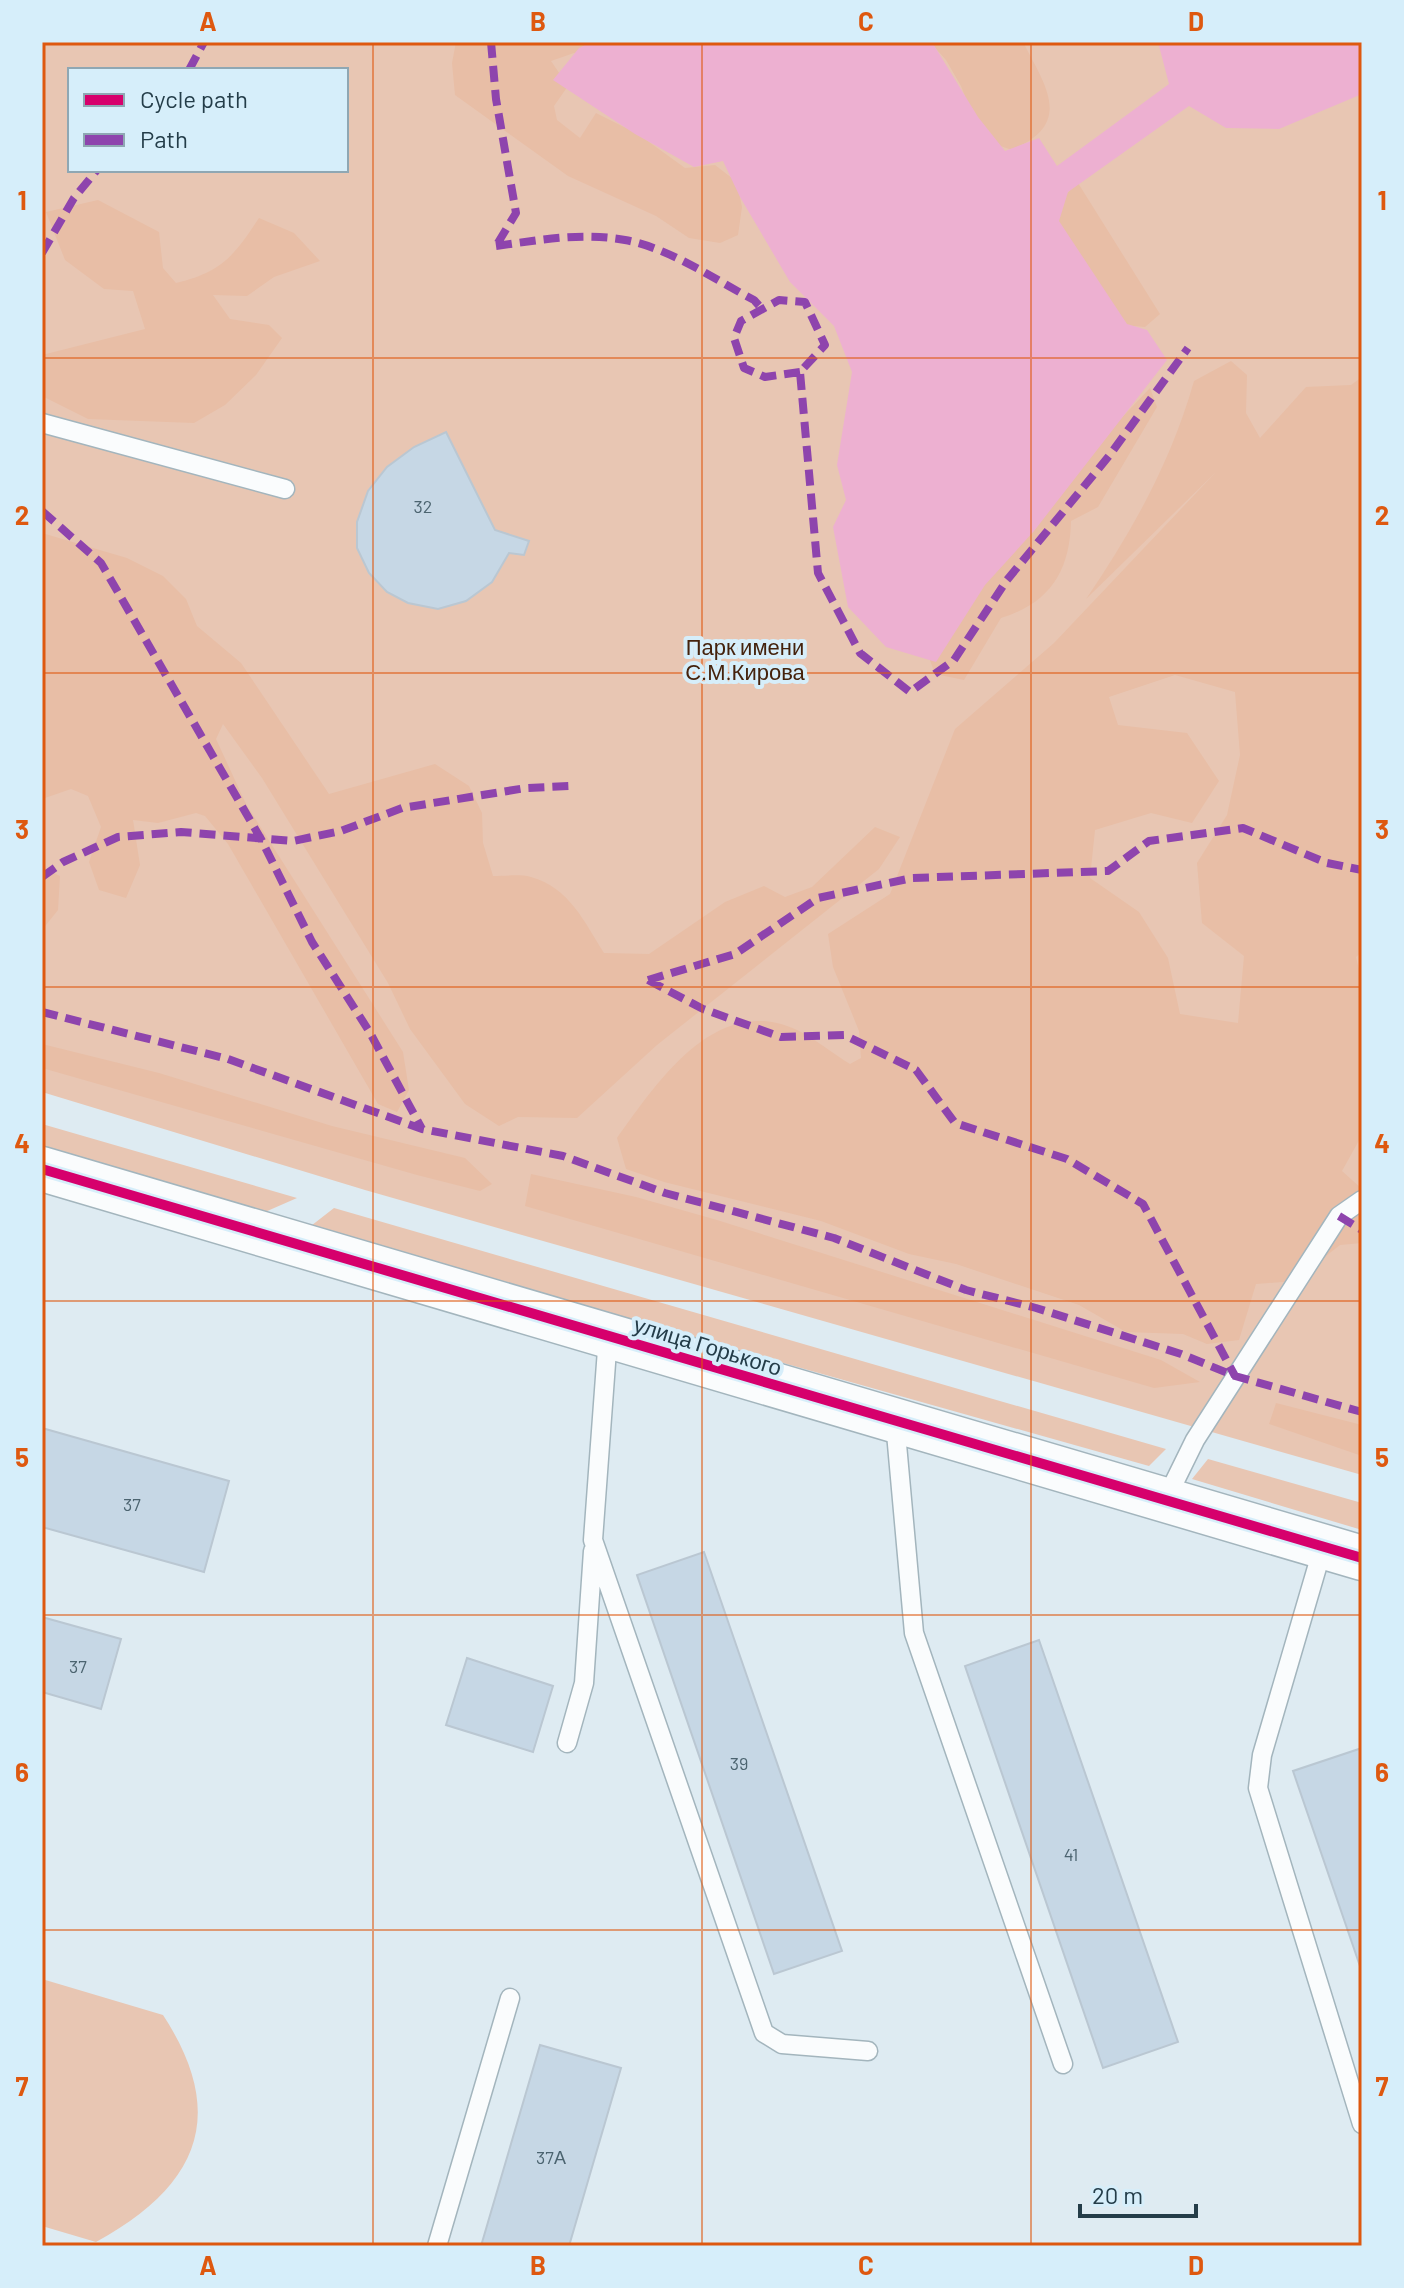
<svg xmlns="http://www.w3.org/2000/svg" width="1404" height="2288" viewBox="0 0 1404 2288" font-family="Barlow,sans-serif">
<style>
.green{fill:#e8c6b3;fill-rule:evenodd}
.forest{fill:#e8bea6;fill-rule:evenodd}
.water{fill:#edb0d1}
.building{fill:#c6d7e5;stroke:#bac7d2;stroke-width:2}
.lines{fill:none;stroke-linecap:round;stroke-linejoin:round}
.lane-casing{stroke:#a3b5bd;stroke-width:21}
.secondary-casing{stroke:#a3b5bd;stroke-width:47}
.lane{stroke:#fafcfd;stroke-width:18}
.secondary{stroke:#fafcfd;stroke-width:44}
.quiet{stroke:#8e44ad;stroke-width:8;stroke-dasharray:16 8;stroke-linecap:butt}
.cycleway-casing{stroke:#d6eefa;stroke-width:15}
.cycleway{stroke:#d6006c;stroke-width:10}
.grid{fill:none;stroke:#de580f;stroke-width:2;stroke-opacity:0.55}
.labels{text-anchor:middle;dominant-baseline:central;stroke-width:8;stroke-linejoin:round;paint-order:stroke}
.number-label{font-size:18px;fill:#4c6470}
.park-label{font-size:22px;fill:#44220c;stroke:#d6eefa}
.street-label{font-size:22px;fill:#243d49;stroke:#d6eefa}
.neatline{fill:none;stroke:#de580f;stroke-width:3}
.grid-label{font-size:26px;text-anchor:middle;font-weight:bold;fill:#de580f}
</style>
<rect width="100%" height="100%" fill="#deebf2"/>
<!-- green -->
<path class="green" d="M42 42H1362V1475L365 1190 42 1092ZM70 70H346V170H70Z
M42 1124 297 1198 265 1212 42 1149Z
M334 1208 1166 1449 1149 1466 307 1229Z
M1208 1459 1362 1503V1530L1192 1479Z
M42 1979 163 2015C229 2116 198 2186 96 2242L42 2226Z"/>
<!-- forest -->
<path class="forest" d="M456 42H587V56L574 53 551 61 568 86 554 106 557 120 580 138 596 113 638 134 685 168 715 165 737 182 742 207 738 235 720 243 689 238 656 216 568 176 455 95 452 63Z
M930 42H1023C1046 87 1074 123 1012 150L992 143 979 132 961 86 946 60Z
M1078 183 1160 314 1145 327 1112 324 1053 224 1056 203Z
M98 200 159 232 163 268 176 283C222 272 234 256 259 218L294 233 320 261 274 277 247 296 213 295 230 319 269 325 282 338 256 375 225 405 194 423 88 419 42 396V355L145 329 133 291 104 289 65 260 46 212Z
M1231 361 1247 375 1246 413 1260 438 1306 387 1351 385 1362 377V952L1356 957 1362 983V1135L1342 1171 1362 1189V1243L1340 1245 1294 1281 1256 1284 1239 1340 1207 1344 1183 1334 1126 1332 1079 1305 956 1264 909 1254 821 1221 664 1182 626 1169 617 1138C659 1080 719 988 803 1033 819 1042 834 1054 850 1064L861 1058 859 1031 833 967 828 934 890 894 955 729 1054 643 1216 472 1086 599C1133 530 1171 462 1194 381ZM1175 675 1235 692 1240 755 1227 815 1197 863 1202 923 1244 956 1238 1023 1180 1014 1168 958 1139 912 1090 878 1095 830 1151 813 1192 823 1219 781 1187 733 1118 725 1109 697Z
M1150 388 1157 407 1098 507 1071 521C1070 571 1050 603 1001 618L964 680 935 674 919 630Z
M42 533 127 558 163 576 186 599 197 626 241 663 329 794 435 764 469 786 482 813 483 843 493 876C505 876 520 874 531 877 569 887 585 923 604 953L649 954 725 902 764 886 785 897 812 887 875 827 900 837 879 869 657 1045 577 1118 518 1117 499 1126 465 1104 410 1029 388 983 262 778 223 724 216 739 246 804 403 1052 409 1090 397 1112 378 1104 228 844 205 816 196 813 158 823 133 820 140 865 126 898 99 890 89 862 101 827 88 796 71 789 42 799Z
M42 867 60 876 58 910 42 930Z
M42 1044 159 1073 332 1126 465 1158 492 1184 480 1191 417 1175 42 1068Z
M531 1174 636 1197 717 1220 1161 1360 1200 1382 1154 1388 525 1206Z
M1276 1403 1362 1425V1456L1269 1424Z"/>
<!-- water -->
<path class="water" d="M591 42H932L978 117 1005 151 1039 138 1057 166 1169 84 1158 42H1362V94L1279 129 1226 128 1189 106 1068 192 1059 221 1127 324 1147 330 1167 360 1034 531 985 585 936 662 886 647 848 607 833 527 846 500 837 465 852 372 834 326 790 282 740 197 723 161 694 167 635 134 553 80 579 48Z"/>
<!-- building -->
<path class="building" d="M446 432 495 530 529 541 524 555 509 553 492 582 466 601 438 609 408 603 387 592 369 573 357 548V522L368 491 387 467 414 447Z
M42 1428 229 1481 204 1572 42 1527Z
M704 1552 842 1951 774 1974 637 1575Z
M42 1617 121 1639 101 1709 42 1692Z
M1039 1640 1178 2042 1103 2068 965 1666Z
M467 1658 553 1686 533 1752 446 1725Z
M1362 1748V1972L1293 1771Z
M540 2045 621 2068 569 2246H481Z"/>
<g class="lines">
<!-- lane casing -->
<g class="lane-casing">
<path id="lane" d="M42 423 285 489
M608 1336 593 1540 764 2033 782 2044 868 2051
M895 1422 914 1633 1063 2064
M1166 1499 1195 1440 1339 1216 1362 1200
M1323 1547 1262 1755 1258 1788 1362 2124
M567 1743 584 1683 593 1551
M437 2246 510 1998"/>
</g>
<!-- secondary casing -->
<g class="secondary-casing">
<path id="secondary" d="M42 1169 1362 1558"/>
</g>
<!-- lane -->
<use href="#lane" class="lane"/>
<!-- secondary -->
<use href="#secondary" class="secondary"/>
<!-- quiet -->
<path class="quiet" d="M491 42 496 99 516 213 496 246
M189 70 204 42
M496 246C539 240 582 232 625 240 670 248 715 280 754 300L763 310
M42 253 74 198 97 170
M800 372 765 377 744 368 734 338 741 321 779 300 805 302 825 345 800 372 818 573 860 653 910 692 954 660 1007 580 1109 456 1188 348
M42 511 101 563 261 839 312 942 369 1031 422 1129
M42 877 63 862 118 837 181 832 293 841 341 831 402 808 526 788 569 786
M648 980 703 1009 781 1037 844 1035 916 1070 955 1123 1067 1159 1143 1204 1235 1376
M648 980 735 954 818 898 912 878 1108 871 1149 841 1243 828 1327 863 1362 870
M42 1012 228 1059 422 1129 563 1156 665 1193 834 1238 966 1290 1036 1308 1181 1354 1235 1376 1362 1412
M1339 1216 1362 1230"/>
<!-- cycleway casing -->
<g class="cycleway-casing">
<path id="cycleway" d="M42 1169 1362 1558"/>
</g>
<!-- cycleway -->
<use href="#cycleway" class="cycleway"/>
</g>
<!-- grid -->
<path class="grid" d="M373 42V2246M702 42V2246M1031 42V2246M42 358H1362M42 673H1362M42 987H1362M42 1301H1362M42 1615H1362M42 1930H1362"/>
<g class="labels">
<!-- number labels -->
<g class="number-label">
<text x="423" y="506">32</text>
<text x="132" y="1504">37</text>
<text x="78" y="1666">37</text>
<text x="739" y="1763">39</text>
<text x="1071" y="1854">41</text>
<text x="551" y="2157">37А</text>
</g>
<!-- park labels -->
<g class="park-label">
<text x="745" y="646">Парк имени<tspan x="745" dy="25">С.М.Кирова</tspan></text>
</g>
<!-- street labels -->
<g class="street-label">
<text transform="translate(708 1345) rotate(17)">улица Горького</text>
</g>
</g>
<!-- border -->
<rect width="1404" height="2288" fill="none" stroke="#d6eefa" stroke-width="88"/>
<!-- legend -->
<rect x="68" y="68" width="280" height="104" fill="#d6eefa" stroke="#8fa7b3" stroke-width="2"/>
<rect x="84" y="94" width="40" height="12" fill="#d6006c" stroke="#8fa7b3" stroke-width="2"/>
<text x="140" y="108" font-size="24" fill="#243d49">Cycle path</text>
<rect x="84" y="134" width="40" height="12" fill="#8e44ad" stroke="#8fa7b3" stroke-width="2"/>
<text x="140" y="148" font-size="24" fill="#243d49">Path</text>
<!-- scale -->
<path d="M1080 2204v12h116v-12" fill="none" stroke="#243d49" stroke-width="4"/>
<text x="1092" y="2204" font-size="24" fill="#243d49" stroke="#d6eefa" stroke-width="6" paint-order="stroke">20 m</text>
<rect x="44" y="44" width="1316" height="2200" class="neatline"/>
<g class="grid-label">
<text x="208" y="31">A</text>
<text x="538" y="31">B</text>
<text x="866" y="31">C</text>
<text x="1196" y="31">D</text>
<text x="22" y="210">1</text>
<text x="1382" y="210">1</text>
<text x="22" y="525">2</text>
<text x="1382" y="525">2</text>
<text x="22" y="839">3</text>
<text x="1382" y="839">3</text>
<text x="22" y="1153">4</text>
<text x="1382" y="1153">4</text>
<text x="22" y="1467">5</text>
<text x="1382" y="1467">5</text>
<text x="22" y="1782">6</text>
<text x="1382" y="1782">6</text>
<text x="22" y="2096">7</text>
<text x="1382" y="2096">7</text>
<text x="208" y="2275">A</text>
<text x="538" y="2275">B</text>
<text x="866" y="2275">C</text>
<text x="1196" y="2275">D</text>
</g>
</svg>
